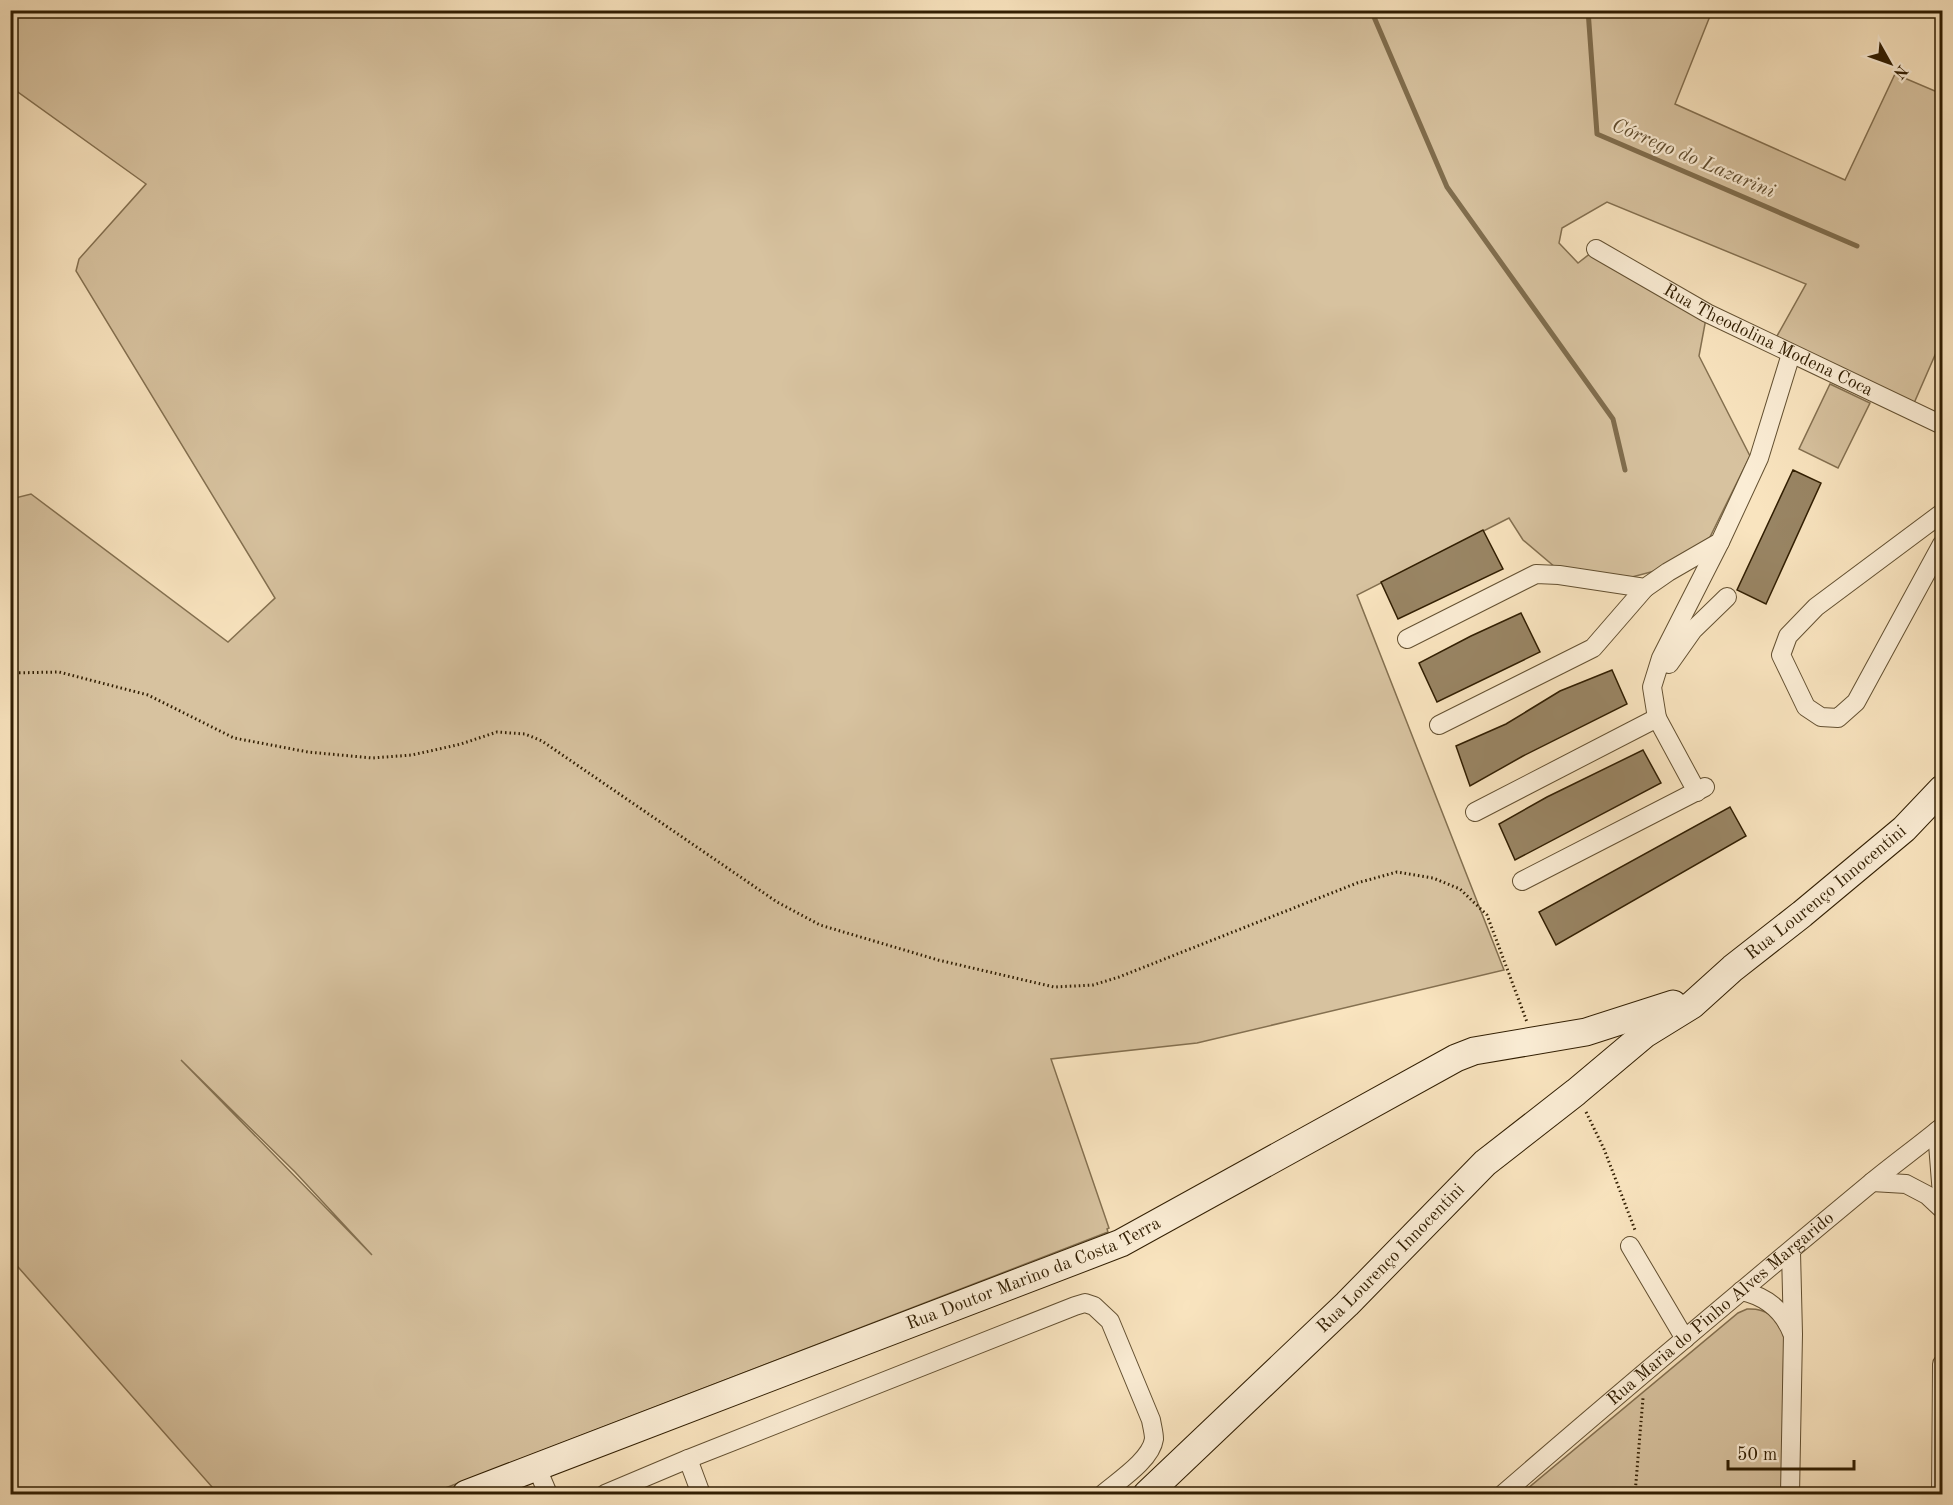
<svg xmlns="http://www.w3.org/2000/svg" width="1953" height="1505" viewBox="0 0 1953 1505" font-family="'Old Standard TT',serif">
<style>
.green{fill:#d7c29f;stroke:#847050;stroke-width:1.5;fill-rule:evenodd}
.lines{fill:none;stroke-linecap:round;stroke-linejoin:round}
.stream{stroke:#806d4d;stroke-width:5}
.building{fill:#998564;stroke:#311e02;stroke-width:1.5}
.minor-casing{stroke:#635031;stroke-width:20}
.secondary-casing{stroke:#311e02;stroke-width:29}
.path{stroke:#311e02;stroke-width:3;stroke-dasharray:1.5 3;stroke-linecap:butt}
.minor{stroke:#fbedd5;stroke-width:18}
.secondary{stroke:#fbedd5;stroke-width:27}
.labels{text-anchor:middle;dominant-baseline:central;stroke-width:4.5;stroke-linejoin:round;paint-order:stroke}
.street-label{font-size:18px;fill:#311e02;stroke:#fbedd5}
.water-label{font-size:20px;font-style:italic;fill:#5f4c2e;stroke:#fbedd5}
</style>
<rect width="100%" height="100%" fill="#f9e4bf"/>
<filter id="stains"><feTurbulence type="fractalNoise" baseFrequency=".00333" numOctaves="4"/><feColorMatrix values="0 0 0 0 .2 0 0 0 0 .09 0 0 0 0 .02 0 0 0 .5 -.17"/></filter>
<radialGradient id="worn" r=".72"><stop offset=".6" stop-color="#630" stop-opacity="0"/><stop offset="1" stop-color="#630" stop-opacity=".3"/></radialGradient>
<!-- green -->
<path class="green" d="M11 10 1712 11 1675 104 1845 180 1895 74 1942 94V339L1911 410 1772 345 1806 284 1607 202 1562 228 1559 243 1578 263 1596 249 1707 313 1699 356 1750 456 1710 537 1666 568 1632 577 1555 567 1523 540 1509 518 1357 595 1504 970 1197 1043 1051 1059 1109 1228 1107 1229 1108 1232 430 1494H206L205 1493 213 1488 11 1259V499L31 494 228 642 275 598 76 271 79 259 146 184 11 87ZM181 1060 295 1172 372 1255Z
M1830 384 1870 403 1838 468 1799 449Z
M1747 1309C1768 1308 1775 1317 1784 1334L1782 1494H1521L1738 1313Z"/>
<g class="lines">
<!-- stream -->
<path class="stream" d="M1371 10 1447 187 1613 419 1625 470
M1588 10 1597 134 1857 246"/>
</g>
<!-- building -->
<path class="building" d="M1793 470 1821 483 1766 604 1737 590Z
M1483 530 1503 569 1398 619 1381 582Z
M1521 613 1540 652 1437 702 1419 663 1471 636Z
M1612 670 1627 704 1523 756 1470 786 1456 746 1506 724 1560 691Z
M1643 750 1661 783 1515 860 1499 824 1547 797Z
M1730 807 1746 836 1556 945 1539 912Z"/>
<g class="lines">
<!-- minor casing -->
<g class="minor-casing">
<g id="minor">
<path id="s1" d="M1596 249 1707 313 1942 425"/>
<path d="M1942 513 1816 607 1788 636 1781 655 1806 707 1821 717 1838 718 1856 702 1942 544"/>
<path d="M1407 639 1536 574 1559 575 1645 588 1668 572 1720 542 1759 458 1791 354"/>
<path d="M1669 664 1693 630 1727 597"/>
<path d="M1657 718 1652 687 1661 658 1720 542"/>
<path d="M1439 725 1593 648 1645 588"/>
<path d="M1475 812 1657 718 1697 792"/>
<path d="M1522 881 1705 787"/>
<path d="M1937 1131 1942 1195"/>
<path d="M1872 1182 1906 1184 1927 1195 1942 1209"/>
<path d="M1630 1246 1685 1339"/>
<path d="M1741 1291C1765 1296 1783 1310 1792 1333"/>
<path d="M688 1459 701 1494"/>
<path d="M537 1468 548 1494"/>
<path d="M605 1494 688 1459 1075 1306 1085 1303 1094 1306 1110 1321 1151 1420C1152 1426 1154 1433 1154 1439 1151 1460 1118 1481 1103 1494"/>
<path id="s2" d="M1503 1494C1624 1389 1747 1286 1871 1183 1894 1164 1919 1146 1942 1127"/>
<path d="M1790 1494 1793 1334 1791 1252"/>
<path d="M1941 1494 1942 1364"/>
</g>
</g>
<!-- secondary casing -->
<g class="secondary-casing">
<g id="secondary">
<path id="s3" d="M466 1494 1121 1243 1456 1058 1474 1051 1586 1032 1673 1004"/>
<path id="s4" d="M1147 1494 1347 1304 1485 1163 1576 1092 1645 1034 1692 1005 1733 968 1802 914 1904 829 1942 789"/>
</g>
</g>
<!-- path -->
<path class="path" d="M10 673 59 672 148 695 234 738 308 752 372 758 412 755 461 744 497 732 525 734 542 741 777 902 820 925 938 960 1054 987 1093 985 1119 977 1357 883 1397 872 1433 878 1460 889 1487 915 1527 1022
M1586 1112 1604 1149 1635 1230
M1635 1494 1643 1398
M1707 1494 1750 1492 1769 1494"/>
<!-- minor -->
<use href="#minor" class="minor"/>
<!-- secondary -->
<use href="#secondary" class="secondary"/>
</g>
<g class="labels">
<!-- street labels -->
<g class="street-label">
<text stroke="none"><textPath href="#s1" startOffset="195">Rua Theodolina Modena Coca</textPath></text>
<text stroke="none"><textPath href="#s4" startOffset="909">Rua Lourenço Innocentini</textPath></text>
<text stroke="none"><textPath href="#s4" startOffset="339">Rua Lourenço Innocentini</textPath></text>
<text stroke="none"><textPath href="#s3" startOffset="609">Rua Doutor Marino da Costa Terra</textPath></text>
<text stroke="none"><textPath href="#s2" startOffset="286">Rua Maria do Pinho Alves Margarido</textPath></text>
</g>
<!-- water labels -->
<g class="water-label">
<text transform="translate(1693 159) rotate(23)">Córrego do Lazarini</text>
</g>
</g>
<!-- margin -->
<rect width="1953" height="1505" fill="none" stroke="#f9e4bf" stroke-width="36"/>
<rect x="12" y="12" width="1929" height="1481" fill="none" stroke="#311e02" stroke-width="3"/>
<rect x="18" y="18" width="1917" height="1469" fill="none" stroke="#311e02" stroke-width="1.5"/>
<!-- north arrow -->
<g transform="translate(1890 63) rotate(130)" stroke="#fbedd5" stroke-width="4.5" paint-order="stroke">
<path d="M0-4.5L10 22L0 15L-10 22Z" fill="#311e02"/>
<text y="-9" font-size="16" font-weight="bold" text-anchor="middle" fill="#311e02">N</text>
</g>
<!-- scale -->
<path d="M1728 1460v9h126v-9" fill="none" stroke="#311e02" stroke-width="3"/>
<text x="1737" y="1460" font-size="18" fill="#311e02" stroke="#fbedd5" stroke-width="4.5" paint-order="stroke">50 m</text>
<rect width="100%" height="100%" filter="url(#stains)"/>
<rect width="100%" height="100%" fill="url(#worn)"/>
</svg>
